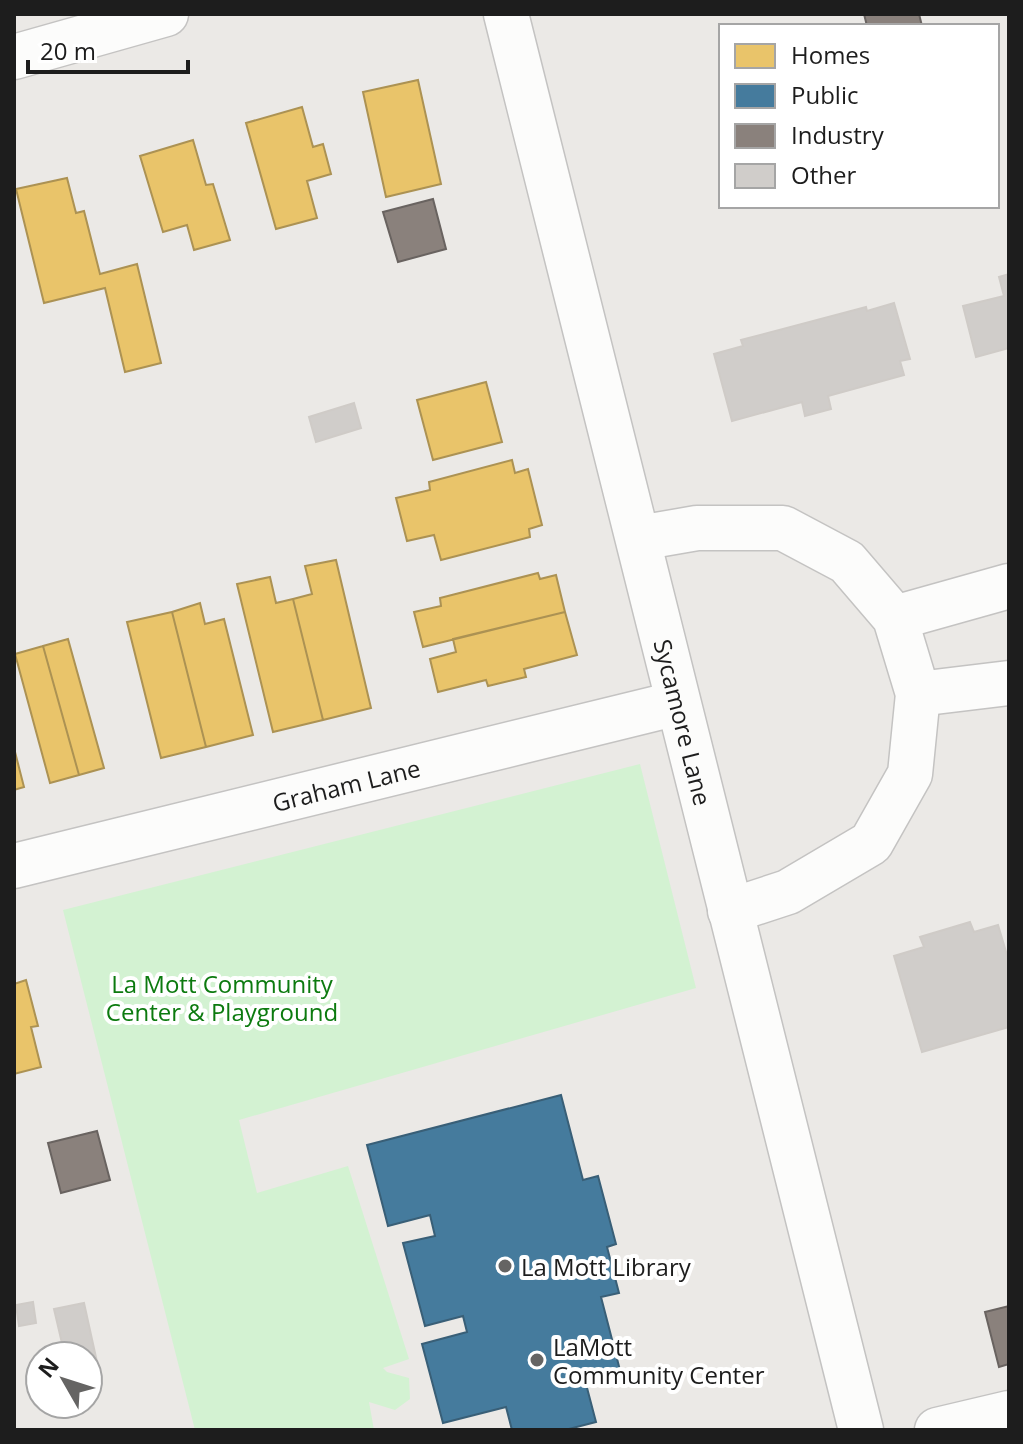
<svg xmlns="http://www.w3.org/2000/svg" width="1023" height="1444" viewBox="0 0 1023 1444" font-family="'Open Sans',sans-serif">
<style>
.park{fill:#d3f2d2}
.homes{fill:#e9c46a;stroke:#ac9253;stroke-width:2}
.public{fill:#457b9d;stroke:#395f77;stroke-width:2}
.industry{fill:#8a817c;stroke:#696360;stroke-width:2}
.building{fill:#d0cdca;stroke:#cfcbc7;stroke-width:2}
.lines{fill:none;stroke-linecap:round;stroke-linejoin:round}
.minor-casing{stroke:#c4c3c2;stroke-width:47}
.minor{stroke:#fcfcfb;stroke-width:44}
.poi-dot{fill:#656463;stroke:#fff;stroke-width:3}
.labels{text-anchor:middle;dominant-baseline:central;stroke-width:8;stroke-linejoin:round;paint-order:stroke}
.street-label{font-size:24px;fill:#1d1d1d;stroke:#fff}
.park-label{font-size:24px;fill:#0c7a0f;stroke:#fff}
.poi-label{font-size:24px;fill:#1d1d1d;stroke:#fff;text-anchor:start}
</style>
<rect width="100%" height="100%" fill="#ebe9e6"/>
<!-- park -->
<path class="park" d="M640 764 696 988 239 1120 257 1193 348 1166 409 1359 383 1368 387 1372 409 1378 410 1399 395 1410 369 1402 374 1430H195L63 910Z"/>
<!-- homes -->
<path class="homes" d="M418 80 441 184 386 197 363 92Z
M302 107 313 147 323 144 331 174 307 181 317 218 276 229 246 123Z
M193 140 206 185 213 184 230 240 194 250 187 225 163 232 140 156Z
M67 178 76 213 84 211 100 274 137 264 161 363 125 372 105 288 44 303 16 189Z
M486 382 502 442 433 460 417 400Z
M512 460 515 473 528 469 542 525 529 529 530 537 441 560 434 535 407 541 396 498 430 490 429 482Z
M336 560 371 708 323 720 293 599 312 594 305 566Z
M538 573 540 579 556 575 565 612 423 647 414 612 441 606 440 598Z
M270 577 276 603 293 599 323 720 273 732 237 584Z
M200 603 205 624 224 619 253 735 206 747 172 612Z
M172 612 206 747 161 758 127 622Z
M565 612 577 655 524 669 526 677 488 686 486 680 438 692 430 659 456 652 453 639Z
M68 639 104 768 79 775 43 646Z
M43 646 79 775 50 783 15 654Z
M14 748 24 787 14 790Z
M26 980 38 1026 31 1027 41 1067 14 1074V984Z"/>
<!-- public -->
<path class="public" d="M561 1095 583 1180 598 1176 616 1244 607 1247 619 1293 601 1297 621 1374 586 1384 596 1422 565 1430H512L506 1407 443 1423 422 1344 467 1332 463 1316 425 1326 403 1243 435 1236 430 1215 388 1226 367 1145Z"/>
<!-- industry -->
<path class="industry" d="M864 14H919L922 26H867Z
M433 199 446 249 398 262 383 212Z
M97 1131 110 1180 61 1193 48 1143Z
M1009 1306V1364L999 1367 985 1312Z"/>
<!-- building -->
<path class="building" d="M1009 274V348L976 357 963 306 1004 296 999 277Z
M894 303 910 359 900 361 904 375 828 396 831 409 805 416 802 402 732 421 714 354 743 346 741 340 866 307 867 311Z
M354 403 361 428 316 442 309 417Z
M970 922 974 932 998 925 1009 962V1027L922 1052 894 956 924 947 920 937Z
M33 1302 36 1323 19 1326 16 1305Z
M84 1303 97 1362 88 1364V1356H65L54 1309Z"/>
<g class="lines">
<!-- minor casing -->
<g class="minor-casing">
<g id="minor">
<path id="s1" d="M506 14 861 1430"/>
<path d="M14 57 166 14"/>
<path d="M639 538 697 528H783L847 562 895 618 918 694 910 774 871 843 788 892 730 911"/>
<path d="M895 618 1009 586"/>
<path d="M918 694 1009 683"/>
<path id="s2" d="M14 866 678 703"/>
<path d="M937 1430 1009 1413"/>
</g>
</g>
<!-- minor -->
<use href="#minor" class="minor"/>
</g>
<!-- markers -->
<g class="poi-dot">
<circle cx="505" cy="1266" r="8"/>
<circle cx="537" cy="1360" r="8"/>
</g>
<g class="labels">
<!-- street labels -->
<g class="street-label">
<text stroke="none"><textPath href="#s1" startOffset="730">Sycamore Lane</textPath></text>
<text stroke="none"><textPath href="#s2" startOffset="342">Graham Lane</textPath></text>
</g>
<!-- park labels -->
<g class="park-label">
<text x="222" y="983">La Mott Community<tspan x="222" dy="28">Center &amp; Playground</tspan></text>
</g>
<!-- poi labels -->
<g class="poi-label">
<text x="521" y="1266">La Mott Library</text>
<text x="553" y="1346">LaMott<tspan x="553" dy="28">Community Center</tspan></text>
</g>
</g>
<!-- border -->
<rect width="1023" height="1444" fill="none" stroke="#1d1d1d" stroke-width="32"/>
<!-- legend -->
<rect x="719" y="24" width="280" height="184" fill="#ffffff" stroke="#a5a5a5" stroke-width="2"/>
<rect x="735" y="44" width="40" height="24" fill="#e9c46a" stroke="#a5a5a5" stroke-width="2"/>
<text x="791" y="64" font-size="24" fill="#1d1d1d">Homes</text>
<rect x="735" y="84" width="40" height="24" fill="#457b9d" stroke="#a5a5a5" stroke-width="2"/>
<text x="791" y="104" font-size="24" fill="#1d1d1d">Public</text>
<rect x="735" y="124" width="40" height="24" fill="#8a817c" stroke="#a5a5a5" stroke-width="2"/>
<text x="791" y="144" font-size="24" fill="#1d1d1d">Industry</text>
<rect x="735" y="164" width="40" height="24" fill="#d0cdca" stroke="#a5a5a5" stroke-width="2"/>
<text x="791" y="184" font-size="24" fill="#1d1d1d">Other</text>
<!-- north arrow -->
<g transform="translate(64 1380) rotate(309)"><circle r="38" fill="#ffffff" stroke="#a5a5a5" stroke-width="2"/>
<path d="M0-6L14 30L0 20L-14 30Z" fill="#656463"/>
<text y="-12" font-size="22" font-weight="bold" text-anchor="middle" fill="#1d1d1d">N</text>
</g>
<!-- scale -->
<path d="M28 60v12h160v-12" fill="none" stroke="#1d1d1d" stroke-width="4"/>
<text x="40" y="60" font-size="24" fill="#1d1d1d" stroke="#ffffff" stroke-width="6" paint-order="stroke">20 m</text>
</svg>
